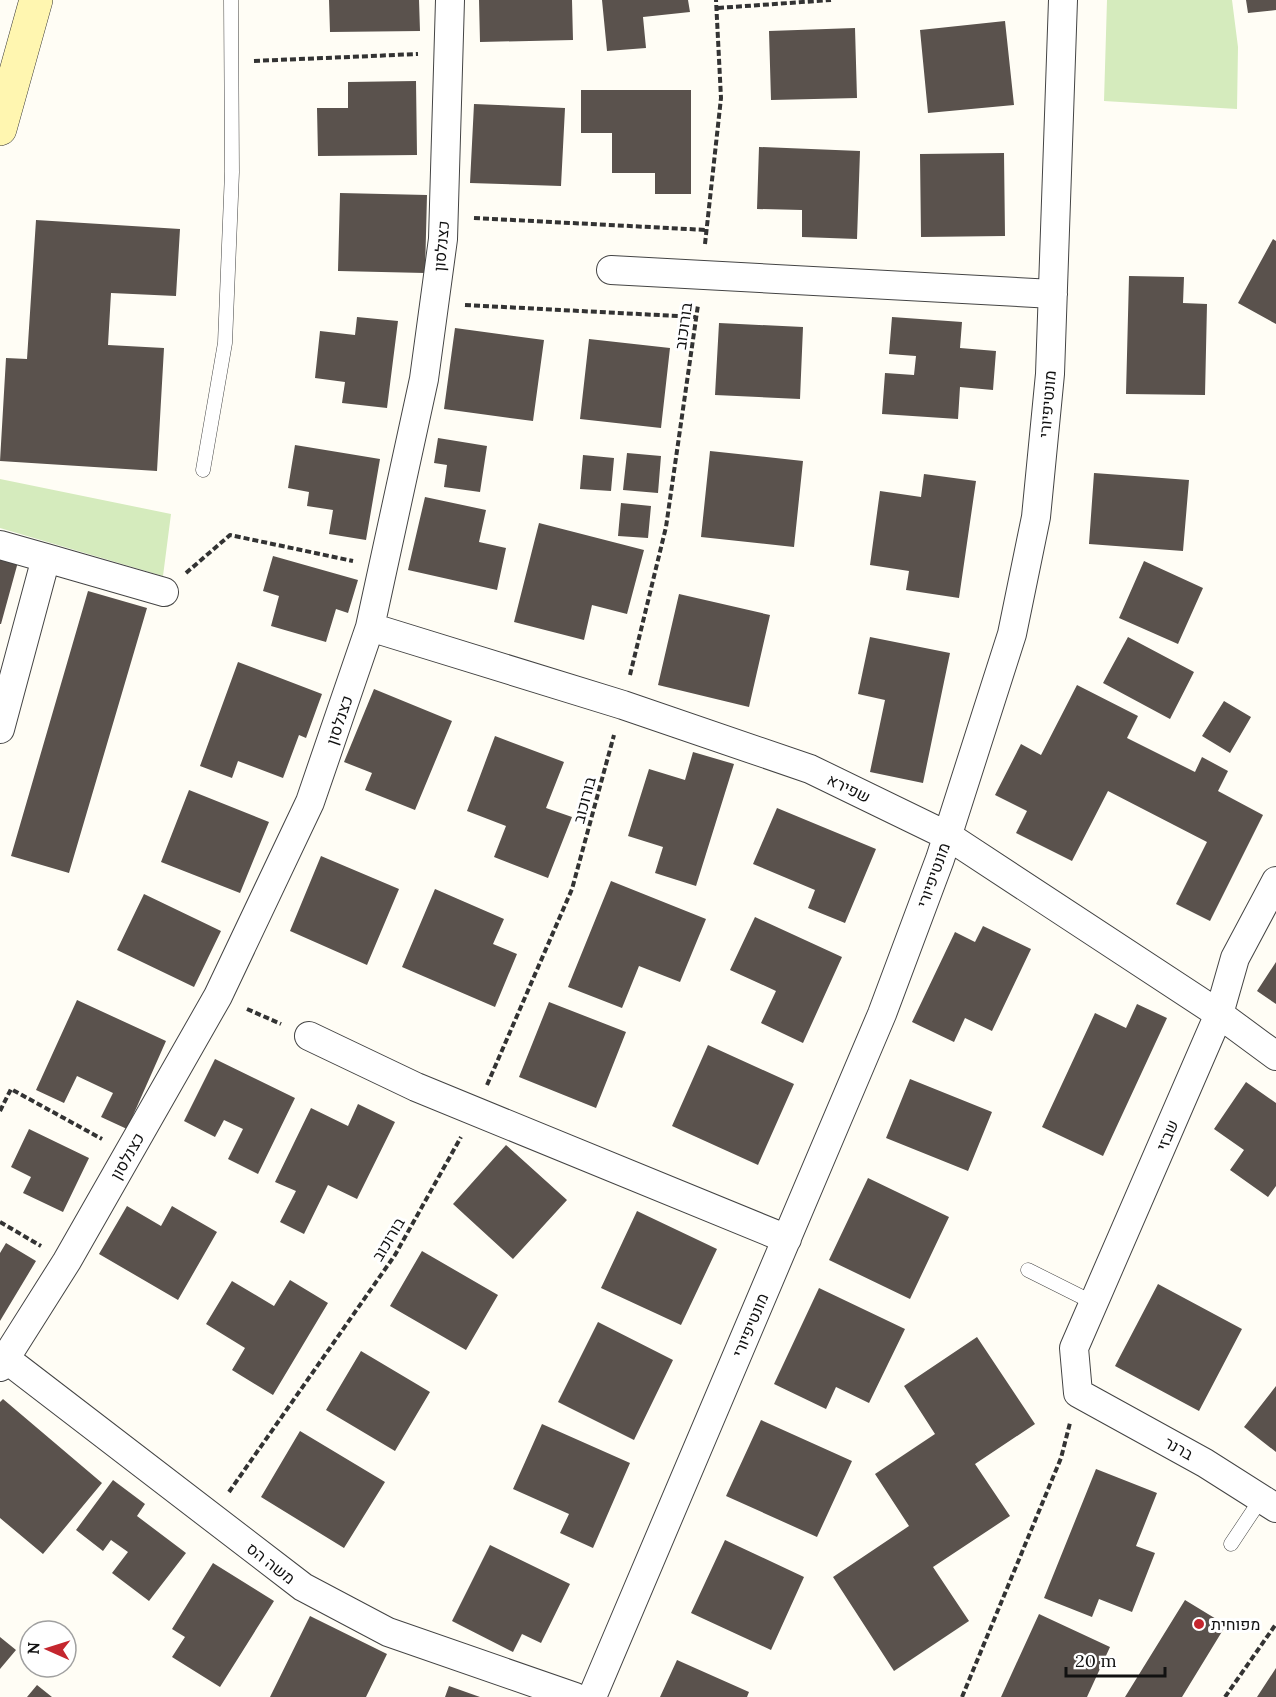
<svg xmlns="http://www.w3.org/2000/svg" width="1276" height="1697" viewBox="0 0 1276 1697" font-family="Lora,Heebo,serif">
<style>
.green{fill:#d5ebbd}
.building{fill:#5a524d}
.lines{fill:none;stroke-linecap:round;stroke-linejoin:round}
.service-casing{stroke:#444;stroke-width:15}
.minor-casing{stroke:#444;stroke-width:30}
.secondary-casing{stroke:#333;stroke-width:34}
.path{stroke:#333;stroke-width:4;stroke-dasharray:6 3;stroke-linecap:butt}
.service{stroke:#fff;stroke-width:14}
.minor{stroke:#fff;stroke-width:28}
.secondary{stroke:#fff6b0;stroke-width:33}
.poi-dot{fill:#c4262e;stroke:#fff;stroke-width:2}
.labels{text-anchor:middle;dominant-baseline:central;stroke-width:6;stroke-linejoin:round;paint-order:stroke}
.street-label{font-size:16px;fill:#111;stroke:#fff}
.poi-label{font-size:16px;fill:#111;stroke:#fff;text-anchor:start}
</style>
<rect width="100%" height="100%" fill="#fffdf5"/>
<!-- green -->
<path class="green" d="M1107 0H1232L1238 47 1237 109 1104 101Z
M0 479 171 514 163 576 0 528Z"/>
<!-- building -->
<path class="building" d="M329 0H419L420 31 330 32Z
M479 0H572L573 40 480 42Z
M602 0H688L690 12 643 17 646 48 607 51Z
M1246 0H1276V10L1248 13Z
M1005 21 1014 105 928 113 920 30Z
M855 28 857 98 771 100 769 31Z
M416 81 417 155 318 156 317 108H348V82Z
M581 90H691V194H655V173H612V133H581Z
M474 104 565 108 561 186 470 183Z
M759 147 860 151 857 239 802 237V210L757 209Z
M1004 153 1005 236 921 237 920 154Z
M340 193 427 195 425 273 338 271Z
M36 220 180 229 176 296 111 293 108 345 164 348 157 471 0 461 6 358 27 359Z
M1273 239 1276 241V324L1238 303Z
M1129 276 1184 277 1183 303 1207 304 1205 395 1126 394Z
M357 317 398 321 387 408 342 403 345 382 315 378 320 331 355 335Z
M892 317 962 322 960 348 996 351 993 390 960 387 958 419 882 414 885 373 914 375 916 356 889 354Z
M719 323 803 327 800 399 715 395Z
M455 328 544 340 533 421 444 409Z
M589 339 670 348 661 428 580 419Z
M438 438 487 446 480 492 444 487 447 465 434 463Z
M295 445 380 459 366 540 329 534 333 510 307 506 309 492 288 488Z
M710 451 803 461 794 547 701 537Z
M627 453 661 456 658 493 623 490Z
M583 455 614 458 611 491 580 489Z
M1094 473 1189 480 1183 551 1089 544Z
M924 474 976 481 959 598 906 590 909 571 870 565 880 491 921 497Z
M425 497 486 510 479 542 506 548 497 590 408 570Z
M621 503 651 506 648 538 618 536Z
M539 523 644 550 627 614 592 605 584 640 514 622Z
M273 556 358 580 348 613 336 609 326 642 271 626 279 596 263 591Z
M0 557 18 562 1 624H0Z
M1144 561 1203 588 1178 644 1119 618Z
M88 591 147 608 69 873 11 856Z
M679 594 770 615 749 707 658 685Z
M870 637 950 653 923 783 870 772 885 700 858 694Z
M1128 637 1194 672 1170 719 1103 683Z
M238 662 322 694 306 738 299 735 283 778 238 761 232 778 200 766Z
M1077 685 1138 716 1127 738 1195 772 1202 757 1228 771 1218 791 1263 815 1210 921 1176 904 1207 842 1108 791 1072 861 1016 833 1027 811 995 795 1021 744 1041 755Z
M374 689 452 721 415 810 365 790 372 773 344 762Z
M1224 701 1251 717 1230 753 1202 736Z
M495 736 564 762 546 808 572 817 548 878 494 857 506 826 467 811Z
M693 752 734 764 696 886 655 873 663 847 628 836 649 769 685 780Z
M189 790 269 822 240 893 161 862Z
M777 808 876 849 845 923 808 908 815 890 753 864Z
M321 856 399 889 367 965 290 931Z
M611 881 706 919 680 982 639 966 622 1008 568 987Z
M435 889 504 919 493 944 517 954 495 1007 402 967Z
M144 894 221 931 194 987 117 950Z
M755 917 842 957 803 1043 761 1023 776 991 730 970Z
M983 926 1031 949 992 1031 965 1018 954 1042 912 1022 955 932 975 942Z
M1276 962V1004L1257 991Z
M77 1000 166 1041 127 1129 101 1117 113 1093 77 1076 64 1103 36 1090Z
M549 1002 626 1032 596 1108 519 1077Z
M1137 1004 1167 1018 1103 1156 1042 1127 1095 1013 1126 1028Z
M708 1045 794 1084 758 1165 672 1126Z
M215 1059 295 1098 258 1174 228 1159 243 1129 224 1120 215 1137 184 1121Z
M910 1079 992 1112 968 1171 886 1138Z
M1246 1082 1276 1103V1186L1268 1197 1230 1170 1244 1150 1214 1129Z
M358 1104 395 1122 357 1199 328 1185 304 1234 280 1222 296 1191 275 1182 311 1108 348 1126Z
M29 1129 89 1158 63 1212 23 1193 31 1177 11 1167Z
M506 1145 567 1200 513 1259 453 1204Z
M868 1178 949 1217 910 1299 829 1260Z
M127 1206 161 1226 172 1206 217 1232 178 1300 99 1254Z
M637 1211 717 1249 681 1325 601 1288Z
M6 1243 36 1261 0 1321V1253Z
M422 1251 498 1295 466 1350 390 1306Z
M290 1280 328 1303 273 1395 232 1370 245 1348 206 1324 232 1281 274 1306Z
M1158 1284 1242 1329 1199 1411 1115 1366Z
M819 1288 905 1329 869 1403 836 1387 826 1409 774 1384Z
M598 1322 673 1360 634 1440 558 1402Z
M977 1337 1035 1424 975 1464 1010 1516 933 1567 969 1621 894 1671 833 1577 909 1526 875 1474 935 1434 904 1386Z
M361 1351 430 1392 395 1451 326 1410Z
M1276 1386V1452L1244 1427Z
M3 1399 102 1483 43 1554 0 1518V1402Z
M761 1420 852 1461 817 1537 726 1496Z
M542 1424 630 1463 593 1548 560 1533 569 1514 513 1489Z
M300 1431 385 1482 344 1548 261 1497Z
M1096 1469 1157 1493 1136 1546 1155 1553 1132 1612 1099 1599 1092 1617 1044 1598Z
M113 1480 145 1504 137 1516 186 1553 149 1601 112 1573 128 1552 111 1540 103 1551 76 1530Z
M725 1540 804 1577 771 1650 691 1613Z
M490 1545 570 1584 541 1643 522 1634 513 1652 452 1621Z
M213 1563 274 1601 220 1687 172 1657 185 1637 172 1629Z
M1185 1600 1226 1625 1182 1697H1125Z
M1039 1614 1110 1647 1087 1697H1001Z
M310 1616 387 1654 366 1697H270Z
M0 1637 16 1650 0 1669Z
M677 1660 749 1692 747 1697H660Z
M1276 1668V1697H1257Z
M37 1685 52 1697H27Z
M449 1686 480 1697H445Z"/>
<g class="lines">
<!-- service casing -->
<g class="service-casing">
<path id="service" d="M203 470 225 343 232 172 231 0
M1028 1270 1094 1303
M1231 1544 1261 1499"/>
</g>
<!-- minor casing -->
<g class="minor-casing">
<path id="minor" d="M611 270 1053 294
M0 545 46 558 0 729
M46 558 164 592
M370 627 623 705 810 769 948 836 1219 1014 1276 1056
M1276 881 1235 958 1219 1014 1074 1348 1078 1393 1205 1463 1276 1508
M309 1036 416 1087 787 1239
M6 1359 303 1587 388 1632 575 1697
M0 1367 67 1261 218 996 310 802 370 627 424 379 443 239 450 0
M592 1697 882 1014 940 859 1012 634 1036 517 1050 374 1063 0"/>
</g>
<!-- secondary casing -->
<g class="secondary-casing">
<path id="secondary" d="M0 129 36 0"/>
</g>
<!-- path -->
<path class="path" d="M718 8 831 0
M254 61 418 54
M474 218 707 230
M705 244 721 98 716 0
M465 305 696 317
M186 573 230 535 353 561
M630 675 666 527 698 305
M247 1009 281 1024
M487 1085 572 889 614 735
M0 1111 11 1089 102 1139
M0 1222 41 1246
M229 1492 395 1255 461 1137
M962 1697 1061 1458 1070 1423
M1225 1697 1276 1624"/>
<!-- service -->
<use href="#service" class="service"/>
<!-- minor -->
<use href="#minor" class="minor"/>
<!-- secondary -->
<use href="#secondary" class="secondary"/>
</g>
<!-- markers -->
<circle class="poi-dot" cx="1199" cy="1624" r="6"/>
<g class="labels">
<!-- street labels -->
<g class="street-label">
<text transform="translate(441 246) rotate(-85)">כצנלסון</text>
<text transform="translate(683 326) rotate(-82)">בורוכוב</text>
<text transform="translate(1047 404) rotate(-85)">מונטיפיורי</text>
<text transform="translate(339 720) rotate(-71)">כצנלסון</text>
<text transform="translate(849 788) rotate(26)">שפירא</text>
<text transform="translate(584 800) rotate(-75)">בורוכוב</text>
<text transform="translate(933 875) rotate(-70)">מונטיפיורי</text>
<text transform="translate(1167 1135) rotate(-67)">שבזי</text>
<text transform="translate(127 1156) rotate(-60)">כצנלסון</text>
<text transform="translate(388 1239) rotate(-59)">בורוכוב</text>
<text transform="translate(750 1325) rotate(-67)">מונטיפיורי</text>
<text transform="translate(1179 1448) rotate(29)">ברנר</text>
<text transform="translate(271 1563) rotate(38)">משה הס</text>
</g>
<!-- poi labels -->
<g class="poi-label">
<text x="1211" y="1624">מפוחית</text>
</g>
</g>
<!-- north arrow -->
<g transform="translate(48 1649) rotate(273)"><circle r="28" fill="#ffffff" stroke="#a0a0a0" stroke-width="1.5"/>
<path d="M0-4.5L10 22L0 15L-10 22Z" fill="#c4262e"/>
<text y="-9" font-size="16" font-weight="bold" text-anchor="middle" fill="#111111">N</text>
</g>
<!-- scale -->
<path d="M1066 1667v9h99v-9" fill="none" stroke="#111111" stroke-width="3"/>
<text x="1075" y="1667" font-size="18" fill="#111111" stroke="#ffffff" stroke-width="4.5" paint-order="stroke">20 m</text>
</svg>
